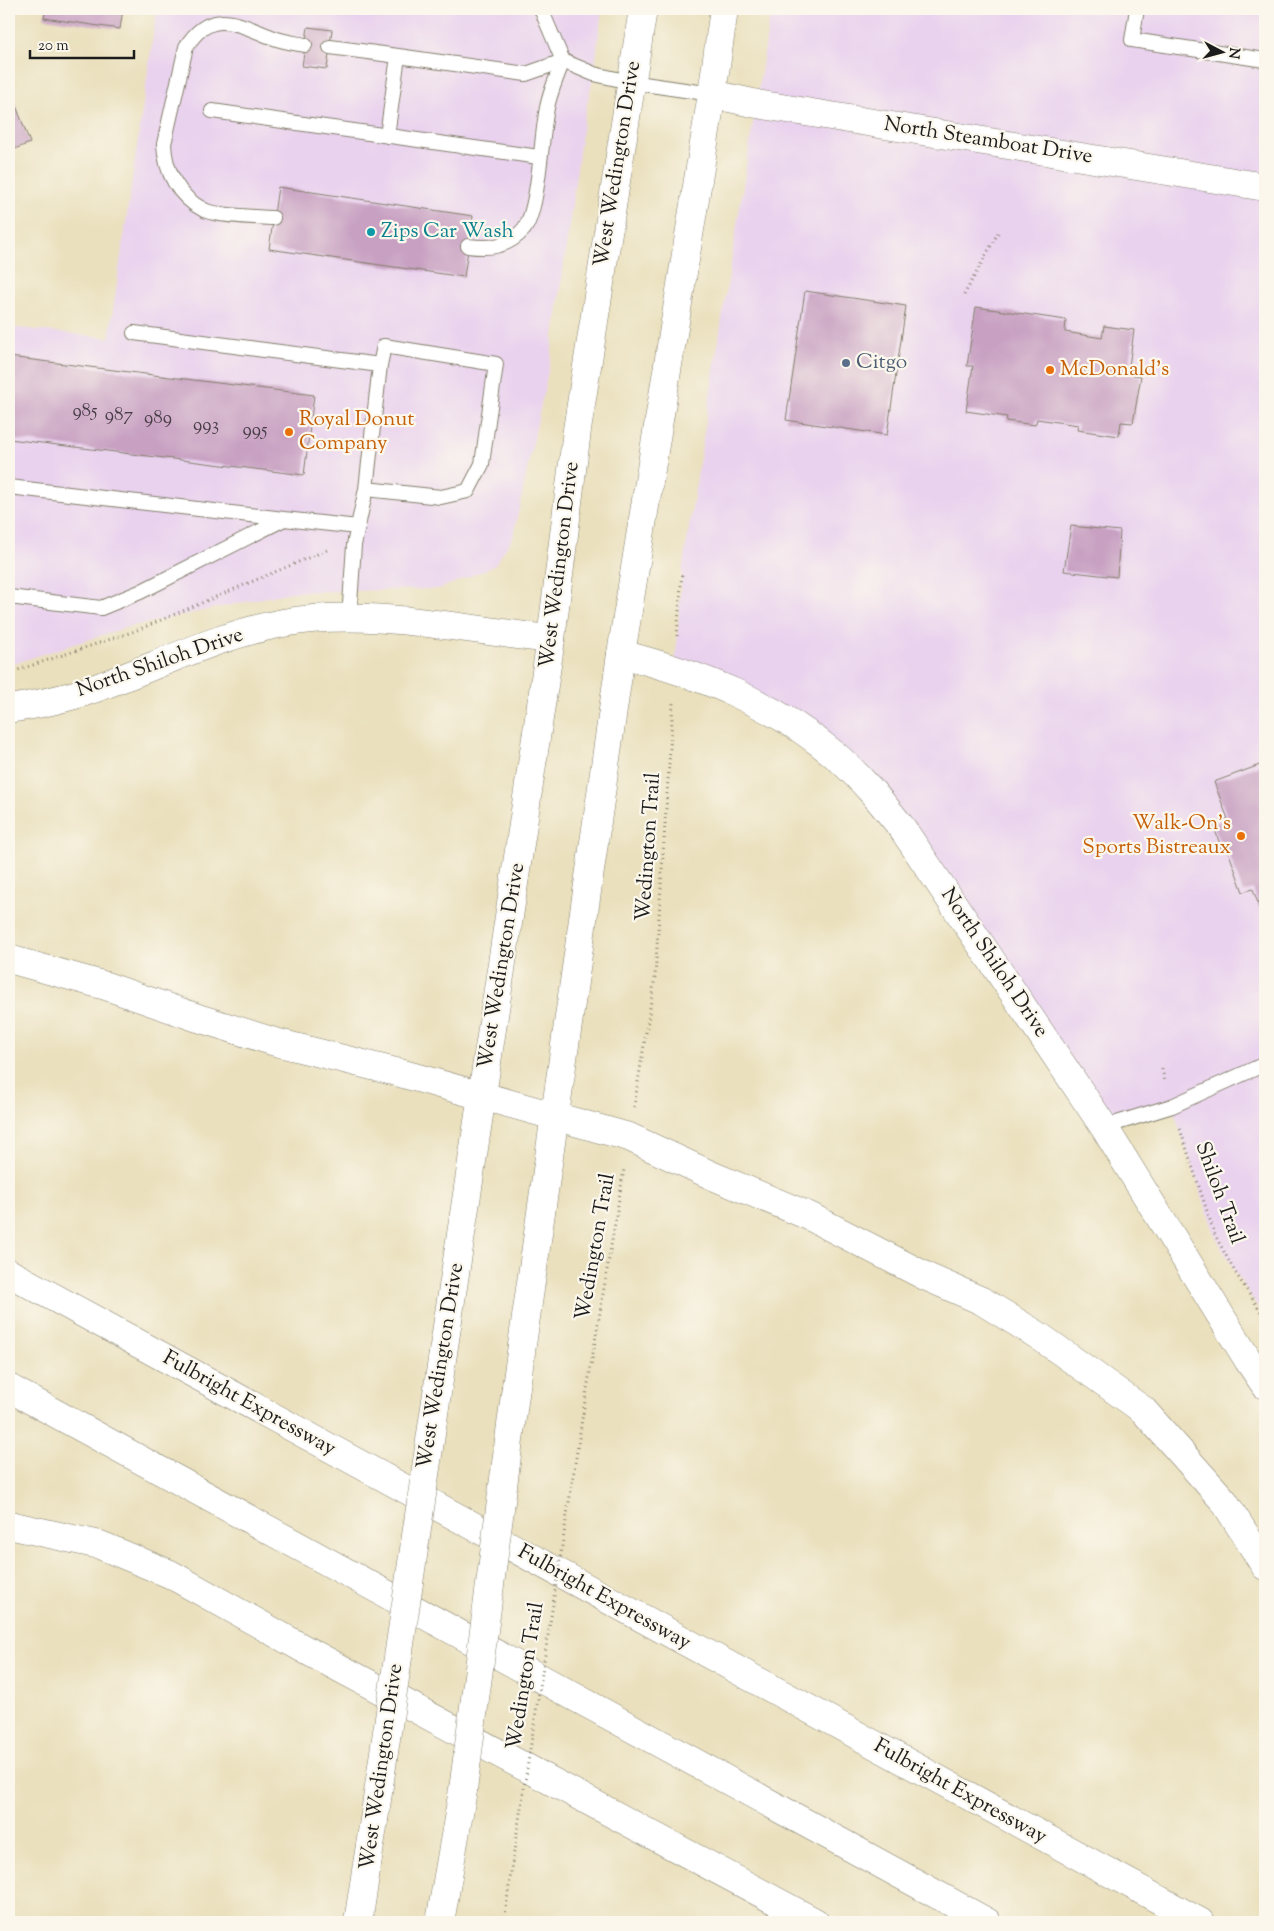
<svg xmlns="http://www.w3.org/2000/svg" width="1274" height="1931" viewBox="0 0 1274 1931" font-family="'Sorts Mill Goudy',serif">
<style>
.built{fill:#e9d2ee}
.building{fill:#c8a0c2}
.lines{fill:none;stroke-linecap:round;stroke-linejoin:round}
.service-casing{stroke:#837e6c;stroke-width:16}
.minor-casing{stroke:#837e6c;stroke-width:29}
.tertiary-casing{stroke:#837e6c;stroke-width:29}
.secondary-casing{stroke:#837e6c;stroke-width:29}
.motorway-casing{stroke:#837e6c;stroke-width:29}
.path{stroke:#837e6c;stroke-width:3;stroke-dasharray:1 4;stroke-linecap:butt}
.service{stroke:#fff;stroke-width:14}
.minor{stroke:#fff;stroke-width:28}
.tertiary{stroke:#fff;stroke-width:28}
.secondary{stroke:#fff;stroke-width:28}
.motorway{stroke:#fff;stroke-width:28}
.secondary-bridge-casing{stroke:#837e6c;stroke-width:29;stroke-linecap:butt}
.path-bridge{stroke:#837e6c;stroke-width:3;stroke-dasharray:1 4;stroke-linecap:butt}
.secondary-bridge{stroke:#fff;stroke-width:28}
.culture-dot{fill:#0f9aa8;stroke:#fbf7ec;stroke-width:2}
.service-dot{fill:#5c6f8a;stroke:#fbf7ec;stroke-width:2}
.food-dot{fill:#e8710a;stroke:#fbf7ec;stroke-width:2}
.labels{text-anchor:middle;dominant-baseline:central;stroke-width:4.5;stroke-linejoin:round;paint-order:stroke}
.number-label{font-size:19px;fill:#473d46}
.street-label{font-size:21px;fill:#1c1c1c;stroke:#fbf7ec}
.culture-label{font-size:21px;fill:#0d838f;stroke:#fbf7ec;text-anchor:start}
.service-label{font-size:21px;fill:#4e5e75;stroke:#fbf7ec;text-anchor:start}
.food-label{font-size:21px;fill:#c56008;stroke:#fbf7ec;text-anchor:start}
</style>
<rect width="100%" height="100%" fill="#fbf7ec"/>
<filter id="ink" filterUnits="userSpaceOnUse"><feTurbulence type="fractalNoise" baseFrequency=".02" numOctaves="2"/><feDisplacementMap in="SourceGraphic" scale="10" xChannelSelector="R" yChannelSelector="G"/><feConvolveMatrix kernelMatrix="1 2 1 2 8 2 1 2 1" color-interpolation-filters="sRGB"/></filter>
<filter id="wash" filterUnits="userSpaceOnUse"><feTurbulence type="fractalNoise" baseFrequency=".0096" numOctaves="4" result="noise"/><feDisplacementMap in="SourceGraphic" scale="20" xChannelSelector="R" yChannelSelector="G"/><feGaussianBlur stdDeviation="1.12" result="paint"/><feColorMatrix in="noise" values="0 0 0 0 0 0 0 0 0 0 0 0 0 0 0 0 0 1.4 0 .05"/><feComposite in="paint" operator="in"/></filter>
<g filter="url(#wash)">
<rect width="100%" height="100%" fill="#eae0bd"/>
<!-- built -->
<path class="built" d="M157 9H602L594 74 584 117 551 357 513 537 494 566 439 589 291 592 128 627 9 665V327L109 338Z
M771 9H1265V1318L1235 1272 1215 1235 1172 1106 1104 1127 837 756 675 668 682 572Z"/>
<g id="blocks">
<!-- building -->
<path class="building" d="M46 9H123L120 29 44 18Z
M308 27 332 30 327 69 302 66Z
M9 87 30 143 9 151Z
M278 187 473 216 464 277 269 249Z
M805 291 906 306 887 435 786 420Z
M976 307 1066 320 1065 332 1102 338 1104 326 1134 330 1128 374 1141 376 1133 423 1121 422 1119 436 1077 430 1078 425 1037 419 1035 425 1006 421 1007 417 966 411 973 366H967Z
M9 357 314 395 304 475 9 439Z
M1071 526 1120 531 1117 577 1064 571Z
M1265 763V918H1263L1253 889 1243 892 1227 848 1222 850 1213 824 1228 819 1214 782Z"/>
</g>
</g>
<g filter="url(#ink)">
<use href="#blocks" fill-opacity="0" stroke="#837e6c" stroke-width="1"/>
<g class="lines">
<!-- service casing -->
<g class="service-casing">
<path id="service" d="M541 9 563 61 594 74 630 82 712 94
M1137 9 1132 40 1265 60
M330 47 398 56
M212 111 539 157
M387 136 398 56 526 74 563 61
M273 218C259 217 215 216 204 210 178 197 165 171 164 144L186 47C211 6 239 25 274 38 284 42 295 43 305 45
M468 246C490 249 508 247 524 229 539 210 541 136 547 108 550 92 557 76 563 61
M134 333 380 365
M9 487 284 519 140 592 101 608 9 597
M284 519 358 527
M349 619 354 545 366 489 441 497 468 491 482 464 496 364 384 346 380 365 366 489
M1104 1127 1172 1106 1265 1064"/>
</g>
<!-- minor casing -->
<g class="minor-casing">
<path id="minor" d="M712 94 757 104 1265 187
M621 654C699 674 774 703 836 756 861 777 882 803 902 828L1104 1127 1248 1360 1265 1385"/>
</g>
<!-- tertiary casing -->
<g class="tertiary-casing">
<path id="tertiary" d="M9 709C41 704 74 697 104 685 164 663 219 635 283 623 367 607 466 630 551 639"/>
</g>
<!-- secondary casing -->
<g class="secondary-casing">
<path id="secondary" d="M443 1353 551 639 577 430 643 9
M516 1387 621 654 712 94 724 9
M358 1922 374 1820
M440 1922 463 1790"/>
</g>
<!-- motorway casing -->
<g class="motorway-casing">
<path id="motorway" d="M9 959 106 986 198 1018 275 1042 400 1073 629 1137 713 1176 809 1216 927 1277 982 1301 1039 1336 1143 1410 1224 1501 1265 1566
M9 1273 1200 1922
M9 1388 987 1922
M9 1525 100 1545 170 1574 304 1649 815 1922"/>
</g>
<!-- path -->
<path class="path" d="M964 295 999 231
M677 636 682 572
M9 673 135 631 327 550
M1162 1069 1165 1082
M634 1107 655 977 673 703
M1180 1129 1215 1235 1235 1272 1265 1318
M583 1413 624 1169
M504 1922 513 1858"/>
<!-- service -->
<use href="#service" class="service"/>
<!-- minor -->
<use href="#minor" class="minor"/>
<!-- tertiary -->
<use href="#tertiary" class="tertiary"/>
<!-- secondary -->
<use href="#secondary" class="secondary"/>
<!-- motorway -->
<use href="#motorway" class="motorway"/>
<!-- secondary-bridge casing -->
<g class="secondary-bridge-casing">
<path id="secondary-bridge" d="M463 1790 516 1387
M374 1820 443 1353"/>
</g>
<!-- path-bridge -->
<path class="path-bridge" d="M513 1858 583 1413"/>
<!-- secondary-bridge -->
<use href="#secondary-bridge" class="secondary-bridge"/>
</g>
</g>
<!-- markers -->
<circle class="culture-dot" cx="371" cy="232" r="5"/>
<circle class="service-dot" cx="846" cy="363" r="5"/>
<g class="food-dot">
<circle cx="1050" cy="370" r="5"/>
<circle cx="289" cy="432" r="5"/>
<circle cx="1241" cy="836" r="5"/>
</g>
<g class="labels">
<!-- number labels -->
<g class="number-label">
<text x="85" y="411">985</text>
<text x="119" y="415">987</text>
<text x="158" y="418">989</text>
<text x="206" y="425">993</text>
<text x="255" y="430">995</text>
</g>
<!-- street labels -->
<g class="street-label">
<text transform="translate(988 141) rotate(9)">North Steamboat Drive</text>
<text transform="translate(618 164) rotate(-81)">West Wedington Drive</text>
<text transform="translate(560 565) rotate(-83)">West Wedington Drive</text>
<text transform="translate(160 663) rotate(-19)">North Shiloh Drive</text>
<text transform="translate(649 847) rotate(-86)">Wedington Trail</text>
<text transform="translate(994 963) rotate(56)">North Shiloh Drive</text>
<text transform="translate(502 966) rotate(-81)">West Wedington Drive</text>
<text transform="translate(1219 1193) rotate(70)">Shiloh Trail</text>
<text transform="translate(596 1247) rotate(-80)">Wedington Trail</text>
<text transform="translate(441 1366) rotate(-81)">West Wedington Drive</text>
<text transform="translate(249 1404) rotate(29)">Fulbright Expressway</text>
<text transform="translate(604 1598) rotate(29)">Fulbright Expressway</text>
<text transform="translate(526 1676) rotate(-81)">Wedington Trail</text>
<text transform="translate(382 1767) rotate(-82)">West Wedington Drive</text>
<text transform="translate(960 1792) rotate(29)">Fulbright Expressway</text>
</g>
<!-- culture labels -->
<g class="culture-label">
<text x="381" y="232">Zips Car Wash</text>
</g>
<!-- service labels -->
<g class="service-label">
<text x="856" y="363">Citgo</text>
</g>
<!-- food labels -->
<g class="food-label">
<text x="1060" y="370">McDonald's</text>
<text x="299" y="420">Royal Donut<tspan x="299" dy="24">Company</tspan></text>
<text x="1231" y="824" text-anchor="end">Walk-On's<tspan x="1231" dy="24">Sports Bistreaux</tspan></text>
</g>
</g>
<!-- margin -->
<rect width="1274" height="1931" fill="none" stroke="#fbf7ec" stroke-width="30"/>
<!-- north arrow -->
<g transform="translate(1222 52) rotate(96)" stroke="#fbf7ec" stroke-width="4" paint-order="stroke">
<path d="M0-4L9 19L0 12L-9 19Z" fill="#1c1c1c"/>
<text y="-8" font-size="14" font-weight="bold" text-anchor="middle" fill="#1c1c1c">N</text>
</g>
<!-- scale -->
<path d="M30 50v8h104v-8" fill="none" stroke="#1c1c1c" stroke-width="2.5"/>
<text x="38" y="50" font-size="15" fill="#1c1c1c" stroke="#fbf7ec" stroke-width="4" paint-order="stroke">20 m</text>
</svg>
